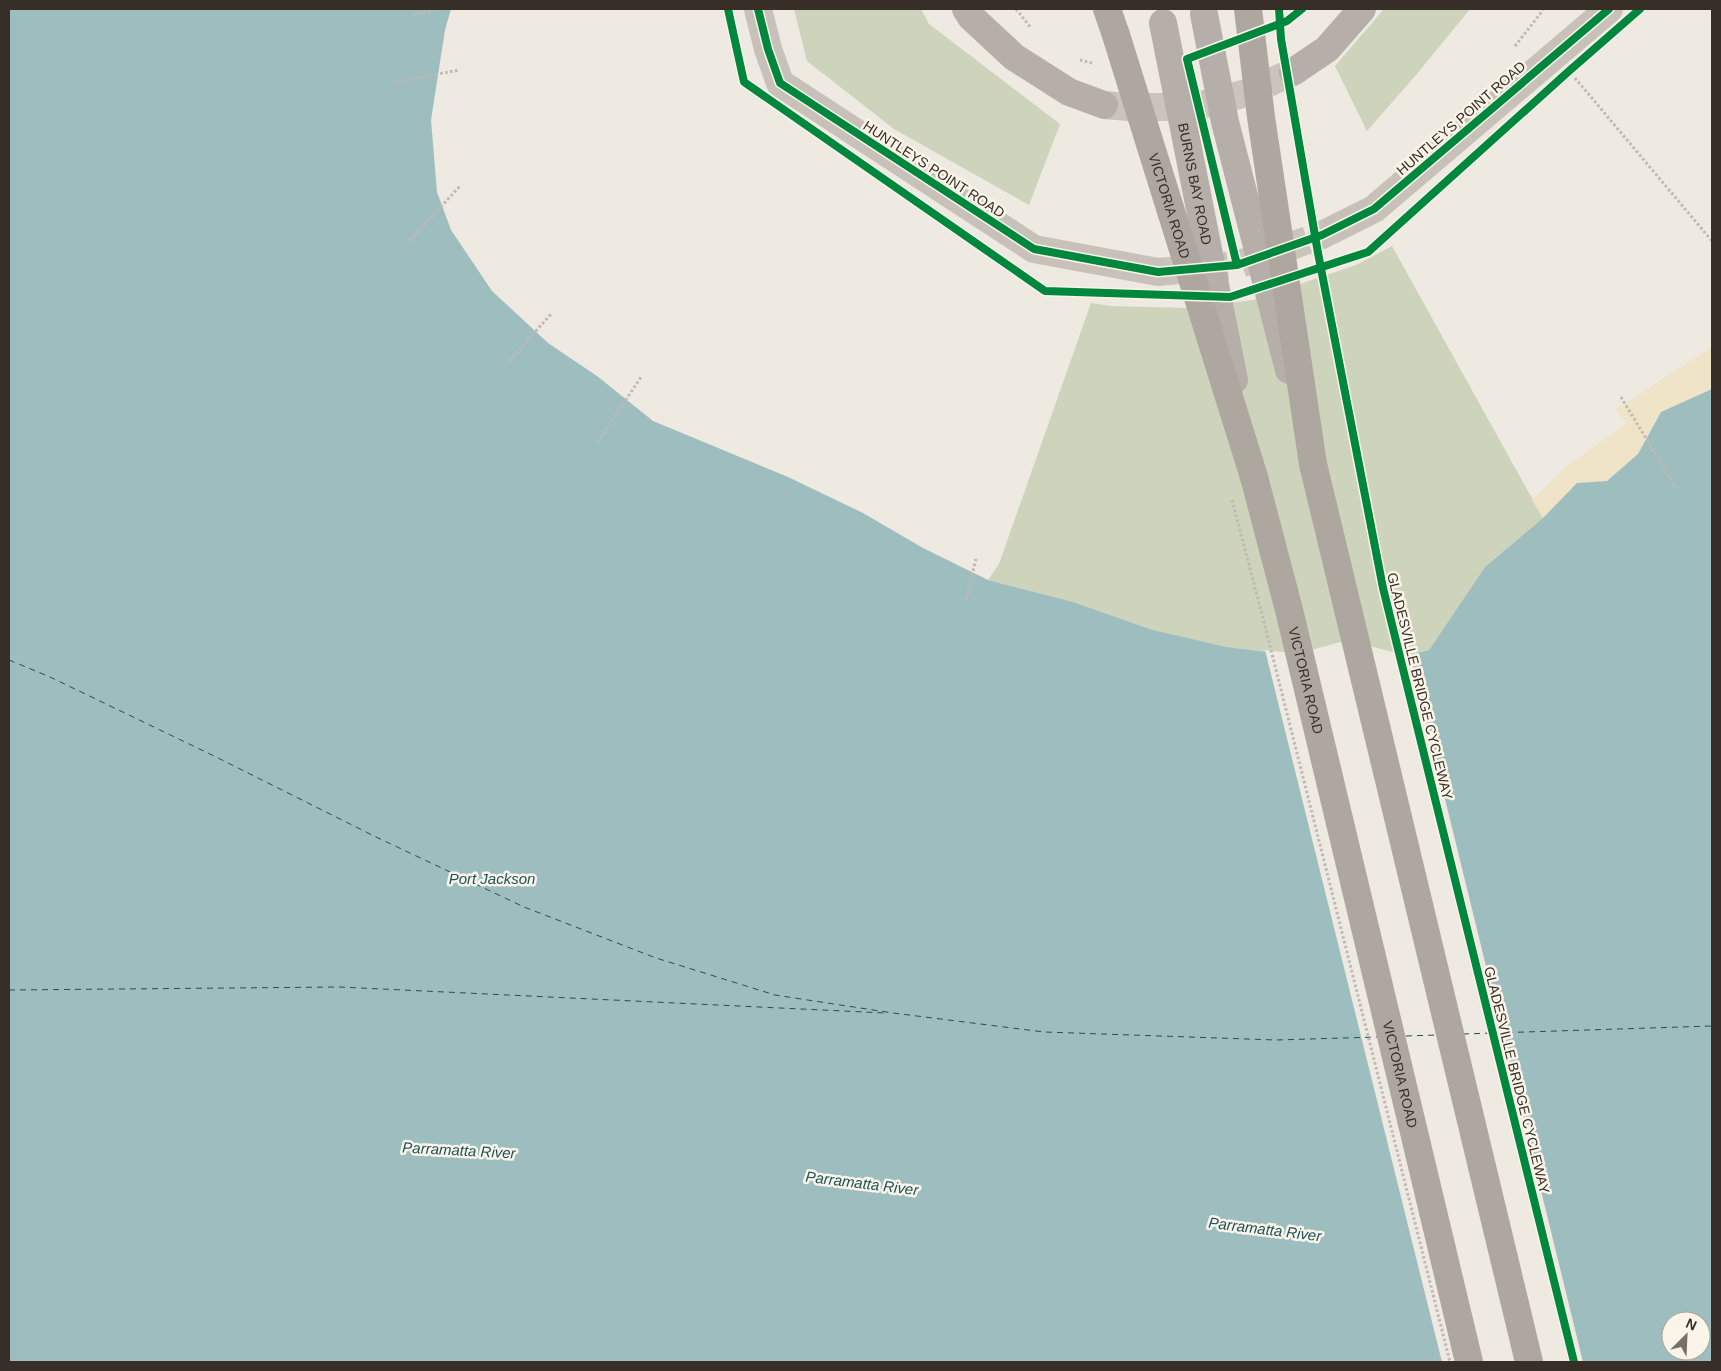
<svg xmlns="http://www.w3.org/2000/svg" width="1721" height="1371" viewBox="0 0 1721 1371" font-family="Arial,sans-serif">
<style>
.green{fill:#cdd4bb}
.sand{fill:#efe4c7}
.water{fill:#9dbdbf;fill-rule:evenodd}
.pier{fill:#eee9e1}
.lines{fill:none;stroke-linecap:round;stroke-linejoin:round}
.ferry{stroke:#1c525b;stroke-width:1;stroke-dasharray:6 5;stroke-linecap:butt}
.minor-tunnel{stroke:#cac4bc;stroke-width:28;stroke-dasharray:28 14;stroke-linecap:butt}
.major-tunnel{stroke:#cac4bc;stroke-width:28;stroke-dasharray:28 14;stroke-linecap:butt}
.path{stroke:#bfb9b3;stroke-width:3;stroke-dasharray:2.5 2.5;stroke-linecap:butt}
.minor{stroke:#c7c1ba;stroke-width:28}
.major{stroke:#b6afa9;stroke-width:28}
.highway{stroke:#ada7a0;stroke-width:28}
.path-bridge{stroke:#bfb9b3;stroke-width:3;stroke-dasharray:2.5 2.5;stroke-linecap:butt}
.major-bridge{stroke:#b6afa9;stroke-width:28}
.highway-bridge{stroke:#ada7a0;stroke-width:28}
.cycleway-casing{stroke:#faf4e9;stroke-width:11}
.cycleway{stroke:#00873e;stroke-width:8}
.labels{text-anchor:middle;dominant-baseline:central;stroke-width:5;stroke-linejoin:round;paint-order:stroke}
.street-label{font-size:14px;fill:#382e28;stroke:#faf4e9}
.water-label{font-size:15px;font-style:italic;fill:#1c525b;stroke:#faf4e9}
</style>
<rect width="100%" height="100%" fill="#eee9e1"/>
<!-- green -->
<path class="green" d="M794 9H921L929 24 1060 124 1029 205 894 129 807 61Z
M1384 9H1470L1416 75 1367 131 1335 66Z
M1392 246 1543 518 1485 567 1429 650 1400 657 1298 656 1226 648 1153 630 1073 602 988 580 999 564 1091 303 1112 306 1188 308 1253 300 1356 265Z"/>
<!-- sand -->
<path class="sand" d="M1712 347V389L1661 412 1638 454 1607 481 1577 483 1543 518 1532 500 1567 466 1627 423 1615 410Z"/>
<!-- water -->
<path class="water" d="M9 9H451L445 30 431 120 437 192 451 230 492 291 548 343 597 376 653 421 788 477 863 513 923 548 988 580 1073 602 1153 630 1226 647 1298 656 1400 657 1429 650 1485 567 1543 518 1577 483 1607 481 1638 454 1661 412 1712 389V1362H9ZM1671 1321H1701V1351H1671Z"/>
<!-- pier -->
<path class="pier" d="M1347 640 1400 654 1409 652 1583 1362H1442L1265 650 1298 654Z"/>
<g class="lines">
<!-- ferry -->
<path class="ferry" d="M9 660 50 677 212 755 374 836 524 907 656 958 775 995 893 1013 1044 1032 1276 1040 1377 1037
M9 990 340 987 885 1013
M1463 1034 1712 1026
M1406 1036 1437 1035"/>
<!-- minor-tunnel -->
<path class="minor-tunnel" d="M1158 272 1237 265 1322 235"/>
<!-- major-tunnel -->
<path class="major-tunnel" d="M1104 105 1129 107H1194L1246 93 1293 72"/>
<!-- path -->
<path class="path" d="M1016 9 1031 28
M413 15 438 9
M1515 46 1540 14 1543 9
M1080 60 1092 63
M1575 78 1712 241
M396 82 459 70
M407 244 460 186
M509 361 552 313
M1621 397 1676 488
M598 442 641 377
M966 600 976 559"/>
<!-- minor -->
<path class="minor" d="M758 9 768 49 780 83 1034 249 1158 272
M1322 235 1374 209 1609 9"/>
<!-- major -->
<path class="major" d="M966 9 971 17 1014 57 1069 92 1104 105
M1293 72 1327 49 1362 9"/>
<!-- highway -->
<g class="highway">
<path d="M1107 9 1116 35"/>
<path d="M1313 464 1529 1362"/>
<path id="s1" d="M1254 477 1289 610 1469 1362"/>
</g>
<!-- path-bridge -->
<path class="path-bridge" d="M1232 500 1263 618 1450 1362"/>
<!-- major-bridge -->
<g class="major-bridge">
<path d="M1204 14 1225 122 1289 370"/>
<path id="s2" d="M1163 23 1234 380"/>
</g>
<!-- highway-bridge -->
<g class="highway-bridge">
<path d="M1248 9 1261 117 1313 464"/>
<path id="s3" d="M1116 35 1254 477"/>
</g>
<!-- cycleway casing -->
<g class="cycleway-casing">
<path id="cycleway" d="M728 9 744 82 1045 291 1230 297 1368 252 1569 71 1640 9
M758 9 768 49 780 83 1034 249 1158 272 1237 265 1322 235 1374 209 1609 9
M1279 9 1281 39 1318 253 1383 588 1574 1362
M1237 265 1187 59 1287 21 1302 9"/>
</g>
<!-- cycleway -->
<use href="#cycleway" class="cycleway"/>
</g>
<g class="labels">
<!-- street labels -->
<g class="street-label">
<text transform="translate(1461 118) rotate(-41)">HUNTLEYS POINT ROAD</text>
<text transform="translate(934 169) rotate(33)">HUNTLEYS POINT ROAD</text>
<text stroke="none"><textPath href="#s2" startOffset="164">BURNS BAY ROAD</textPath></text>
<text stroke="none"><textPath href="#s3" startOffset="179">VICTORIA ROAD</textPath></text>
<text stroke="none"><textPath href="#s1" startOffset="210">VICTORIA ROAD</textPath></text>
<text transform="translate(1420 686) rotate(76)">GLADESVILLE BRIDGE CYCLEWAY</text>
<text stroke="none"><textPath href="#s1" startOffset="615">VICTORIA ROAD</textPath></text>
<text transform="translate(1517 1080) rotate(76)">GLADESVILLE BRIDGE CYCLEWAY</text>
</g>
<!-- water labels -->
<g class="water-label">
<text x="492" y="878">Port Jackson</text>
<text transform="translate(459 1150) rotate(3)">Parramatta River</text>
<text transform="translate(862 1183) rotate(7)">Parramatta River</text>
<text transform="translate(1265 1229) rotate(7)">Parramatta River</text>
</g>
</g>
<!-- border -->
<rect width="1721" height="1371" fill="none" stroke="#382e28" stroke-width="20"/>
<!-- north arrow -->
<g transform="translate(1686 1336) rotate(24)"><circle r="24" fill="#faf4e9" stroke="#aca59c"/>
<path d="M0-4L9 19L0 12L-9 19Z" fill="#786f69"/>
<text y="-8" font-size="14" font-weight="bold" text-anchor="middle" fill="#382e28">N</text>
</g>
</svg>
